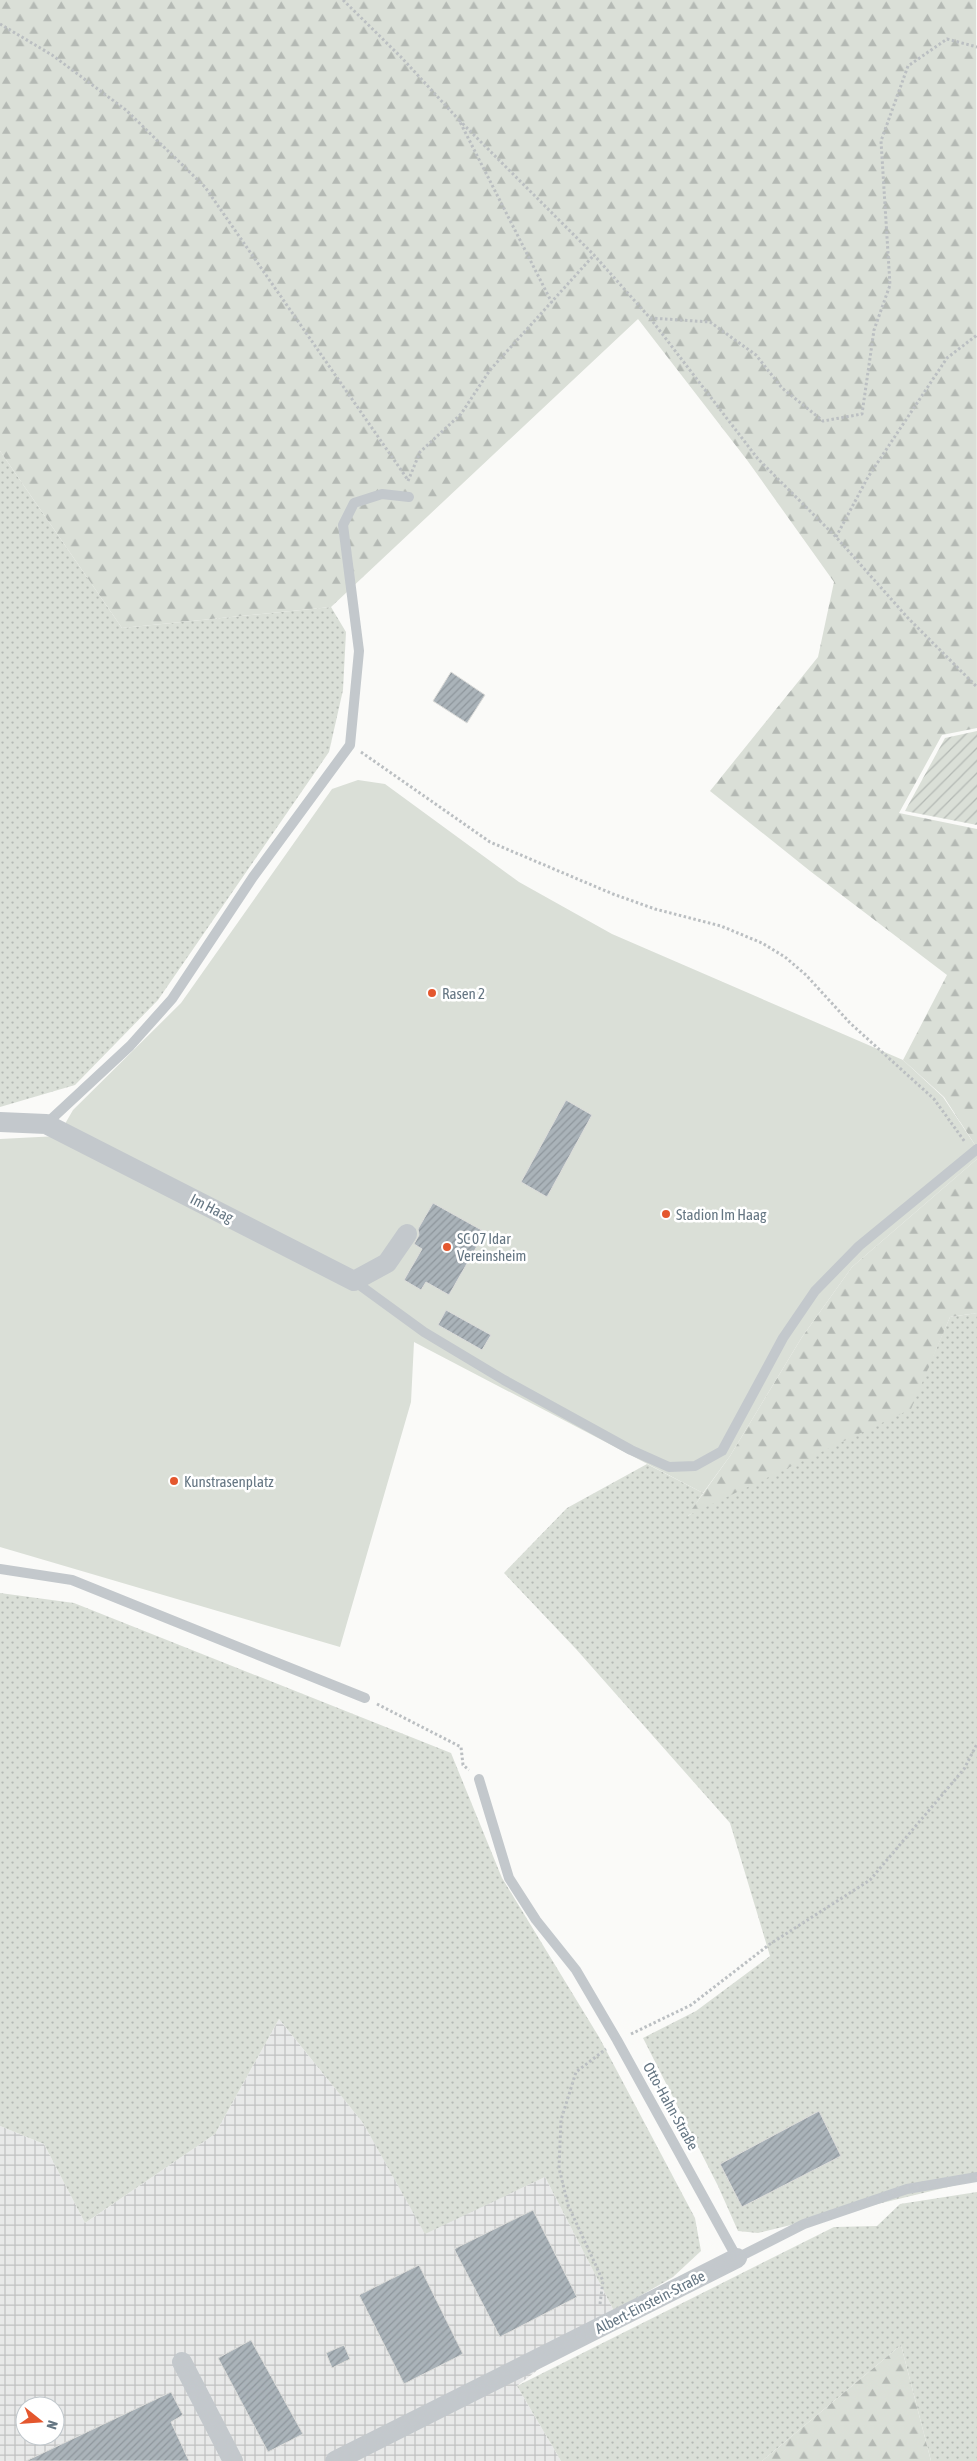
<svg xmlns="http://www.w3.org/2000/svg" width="977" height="2461" viewBox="0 0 977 2461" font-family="'Asap Condensed',sans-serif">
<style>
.industrial{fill:url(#industrial-grid);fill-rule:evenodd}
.grass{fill:url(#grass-dots)}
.forest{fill:url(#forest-firs)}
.park{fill:#dadfd7}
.garden{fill:url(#garden-furrows)}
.building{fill:url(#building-hatch);stroke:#dcdcda}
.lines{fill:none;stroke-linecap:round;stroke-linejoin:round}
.path{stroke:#bbbfc2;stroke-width:3;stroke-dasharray:2.5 2.5;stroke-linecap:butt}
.service{stroke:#c3c8cc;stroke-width:10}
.minor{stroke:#c3c8cc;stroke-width:20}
.poi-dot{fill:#e4572e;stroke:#fff;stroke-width:2}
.labels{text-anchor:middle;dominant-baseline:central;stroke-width:5;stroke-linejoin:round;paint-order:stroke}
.poi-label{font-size:15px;fill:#657683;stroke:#fff;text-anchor:start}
.street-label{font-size:15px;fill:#657683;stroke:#fff}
</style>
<defs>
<pattern id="industrial-grid" width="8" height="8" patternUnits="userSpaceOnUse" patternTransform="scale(1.25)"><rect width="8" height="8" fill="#e8e9e9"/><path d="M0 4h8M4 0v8" fill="none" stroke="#c0c1c2"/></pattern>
<pattern id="grass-dots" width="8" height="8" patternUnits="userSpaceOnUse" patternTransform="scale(1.25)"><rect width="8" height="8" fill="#dadfd7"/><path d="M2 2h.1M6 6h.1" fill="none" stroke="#b4b9b4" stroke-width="1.8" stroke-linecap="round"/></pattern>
<pattern id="forest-firs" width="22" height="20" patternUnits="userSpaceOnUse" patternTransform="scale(1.25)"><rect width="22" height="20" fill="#dadfd7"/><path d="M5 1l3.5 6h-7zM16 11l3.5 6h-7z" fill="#b4b9b4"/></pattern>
<pattern id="garden-furrows" width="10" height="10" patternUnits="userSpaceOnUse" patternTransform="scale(1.25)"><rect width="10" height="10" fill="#dadfd7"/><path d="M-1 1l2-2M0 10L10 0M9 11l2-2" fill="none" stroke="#b4b9b4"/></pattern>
<pattern id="building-hatch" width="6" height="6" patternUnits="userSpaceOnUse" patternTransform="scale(1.25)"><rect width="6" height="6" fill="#aab3b9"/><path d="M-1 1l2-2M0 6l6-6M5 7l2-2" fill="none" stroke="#8e969c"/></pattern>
</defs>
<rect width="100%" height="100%" fill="#fafaf8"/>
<!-- industrial -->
<path class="industrial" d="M279 2019 363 2123 425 2233 545 2177 614 2311 517 2386 561 2461H0V2126L44 2144 85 2223 215 2134ZM25 2406H55V2436H25Z"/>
<!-- grass -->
<path class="grass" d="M0 451 122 628 331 607 346 632 343 690 329 752 158 1000 75 1085 0 1107Z
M977 1313V2180L758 2233 738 2231 718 2186 643 2038 696 2011 770 1956 730 1823 576 1649 504 1573 567 1508 647 1464 703 1493 688 1516 933 1356 950 1317Z
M0 1593 74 1603 451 1753 502 1878 599 2037 695 2218 701 2251 673 2277 614 2311 545 2177 425 2234 363 2123 279 2019 215 2134 85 2223 44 2144 0 2126Z
M977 2192V2461H931L901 2345 762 2461H561L517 2386 834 2227 877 2226 900 2204Z"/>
<!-- forest -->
<path class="forest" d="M0 0H976L977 728 942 735 899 813 977 829V1148L944 1097 903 1060 947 975 810 871 710 791 818 657 834 582 747 460 638 319 331 607 122 628 0 451Z
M977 1159V1313L950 1317 911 1409 687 1516 730 1456 802 1337 852 1267Z
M901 2345 931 2461H762Z"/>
<!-- park -->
<path class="park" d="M358 780 385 784 519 882 612 934 903 1060 943 1097 977 1148V1159L852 1267 802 1337 730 1456 703 1493 414 1342 411 1402 340 1647 0 1547V1139L58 1136 73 1110 181 1003 332 789Z"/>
<!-- garden -->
<path class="garden" d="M977 731V825L905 811 945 738Z"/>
<!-- building -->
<path class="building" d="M451 672 485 695 467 723 433 701Z
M566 1100 592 1115 547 1197 521 1182Z
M433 1203 485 1232 449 1295 426 1282 421 1290 404 1280 422 1249 414 1244 419 1235 418 1229Z
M446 1310 491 1335 482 1350 438 1325Z
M819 2111 841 2156 742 2207 720 2164Z
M533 2210 577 2297 500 2337 454 2249Z
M419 2265 463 2354 404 2384 359 2295Z
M251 2340 303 2434 268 2452 218 2358Z
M344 2345 350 2359 332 2368 326 2353Z
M171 2392 183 2415 171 2422 189 2461H26Z"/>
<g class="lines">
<!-- path -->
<path class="path" d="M343 0 401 57 459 120 552 303
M0 24 52 55 126 110 205 187 408 480
M459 120 594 255 650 318 758 459 836 537 908 618 977 687
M650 318 710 322 756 355 782 388 823 421 862 414 874 330 890 285 881 141 908 66 947 39 977 47
M408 481 420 452 461 414 490 370 594 255
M836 537 868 477 947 358 977 335
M361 752 490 842 613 894 655 909 721 926 762 943 785 957 806 975 850 1023 934 1099 965 1142
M377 1704 461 1747 463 1765 469 1770
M631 2034 691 2005 770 1944 870 1880 964 1769 977 1744
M600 2304 603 2281 568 2205 559 2168 561 2120 576 2072 606 2049"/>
<!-- service -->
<path class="service" d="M46 1124 130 1046 172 999 253 877 350 745 359 651 343 525 354 503 382 494 409 497
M354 1281 424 1332 504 1380 631 1450 669 1467 695 1466 722 1451 783 1338 815 1291 859 1246 977 1149
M0 1569 72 1580 365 1698
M479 1779 509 1878 536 1920 576 1970 617 2040 737 2258 804 2224 907 2189 977 2177"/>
<!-- minor -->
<path class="minor" d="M0 1122 46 1124 354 1281 387 1263 407 1234
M182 2362 233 2461
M335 2461 737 2258"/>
</g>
<!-- markers -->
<g class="poi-dot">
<circle cx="432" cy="993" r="5"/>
<circle cx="666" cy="1214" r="5"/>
<circle cx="447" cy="1247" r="5"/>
<circle cx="174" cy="1481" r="5"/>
</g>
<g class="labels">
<!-- poi labels -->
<g class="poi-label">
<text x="442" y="993">Rasen 2</text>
<text x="676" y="1214">Stadion Im Haag</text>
<text x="457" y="1238">SC 07 Idar<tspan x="457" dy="17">Vereinsheim</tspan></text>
<text x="184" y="1481">Kunstrasenplatz</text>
</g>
<!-- street labels -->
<g class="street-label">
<text transform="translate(212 1208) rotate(27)">Im Haag</text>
<text transform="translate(671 2106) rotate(61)">Otto-Hahn-Straße</text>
<text transform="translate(650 2302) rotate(-27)">Albert-Einstein-Straße</text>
</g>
</g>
<!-- north arrow -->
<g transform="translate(40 2421) rotate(107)"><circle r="24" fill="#ffffff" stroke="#c1c8cd"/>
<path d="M0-4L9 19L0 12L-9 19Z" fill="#e4572e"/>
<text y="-8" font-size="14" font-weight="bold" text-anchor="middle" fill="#657683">N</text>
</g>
</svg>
